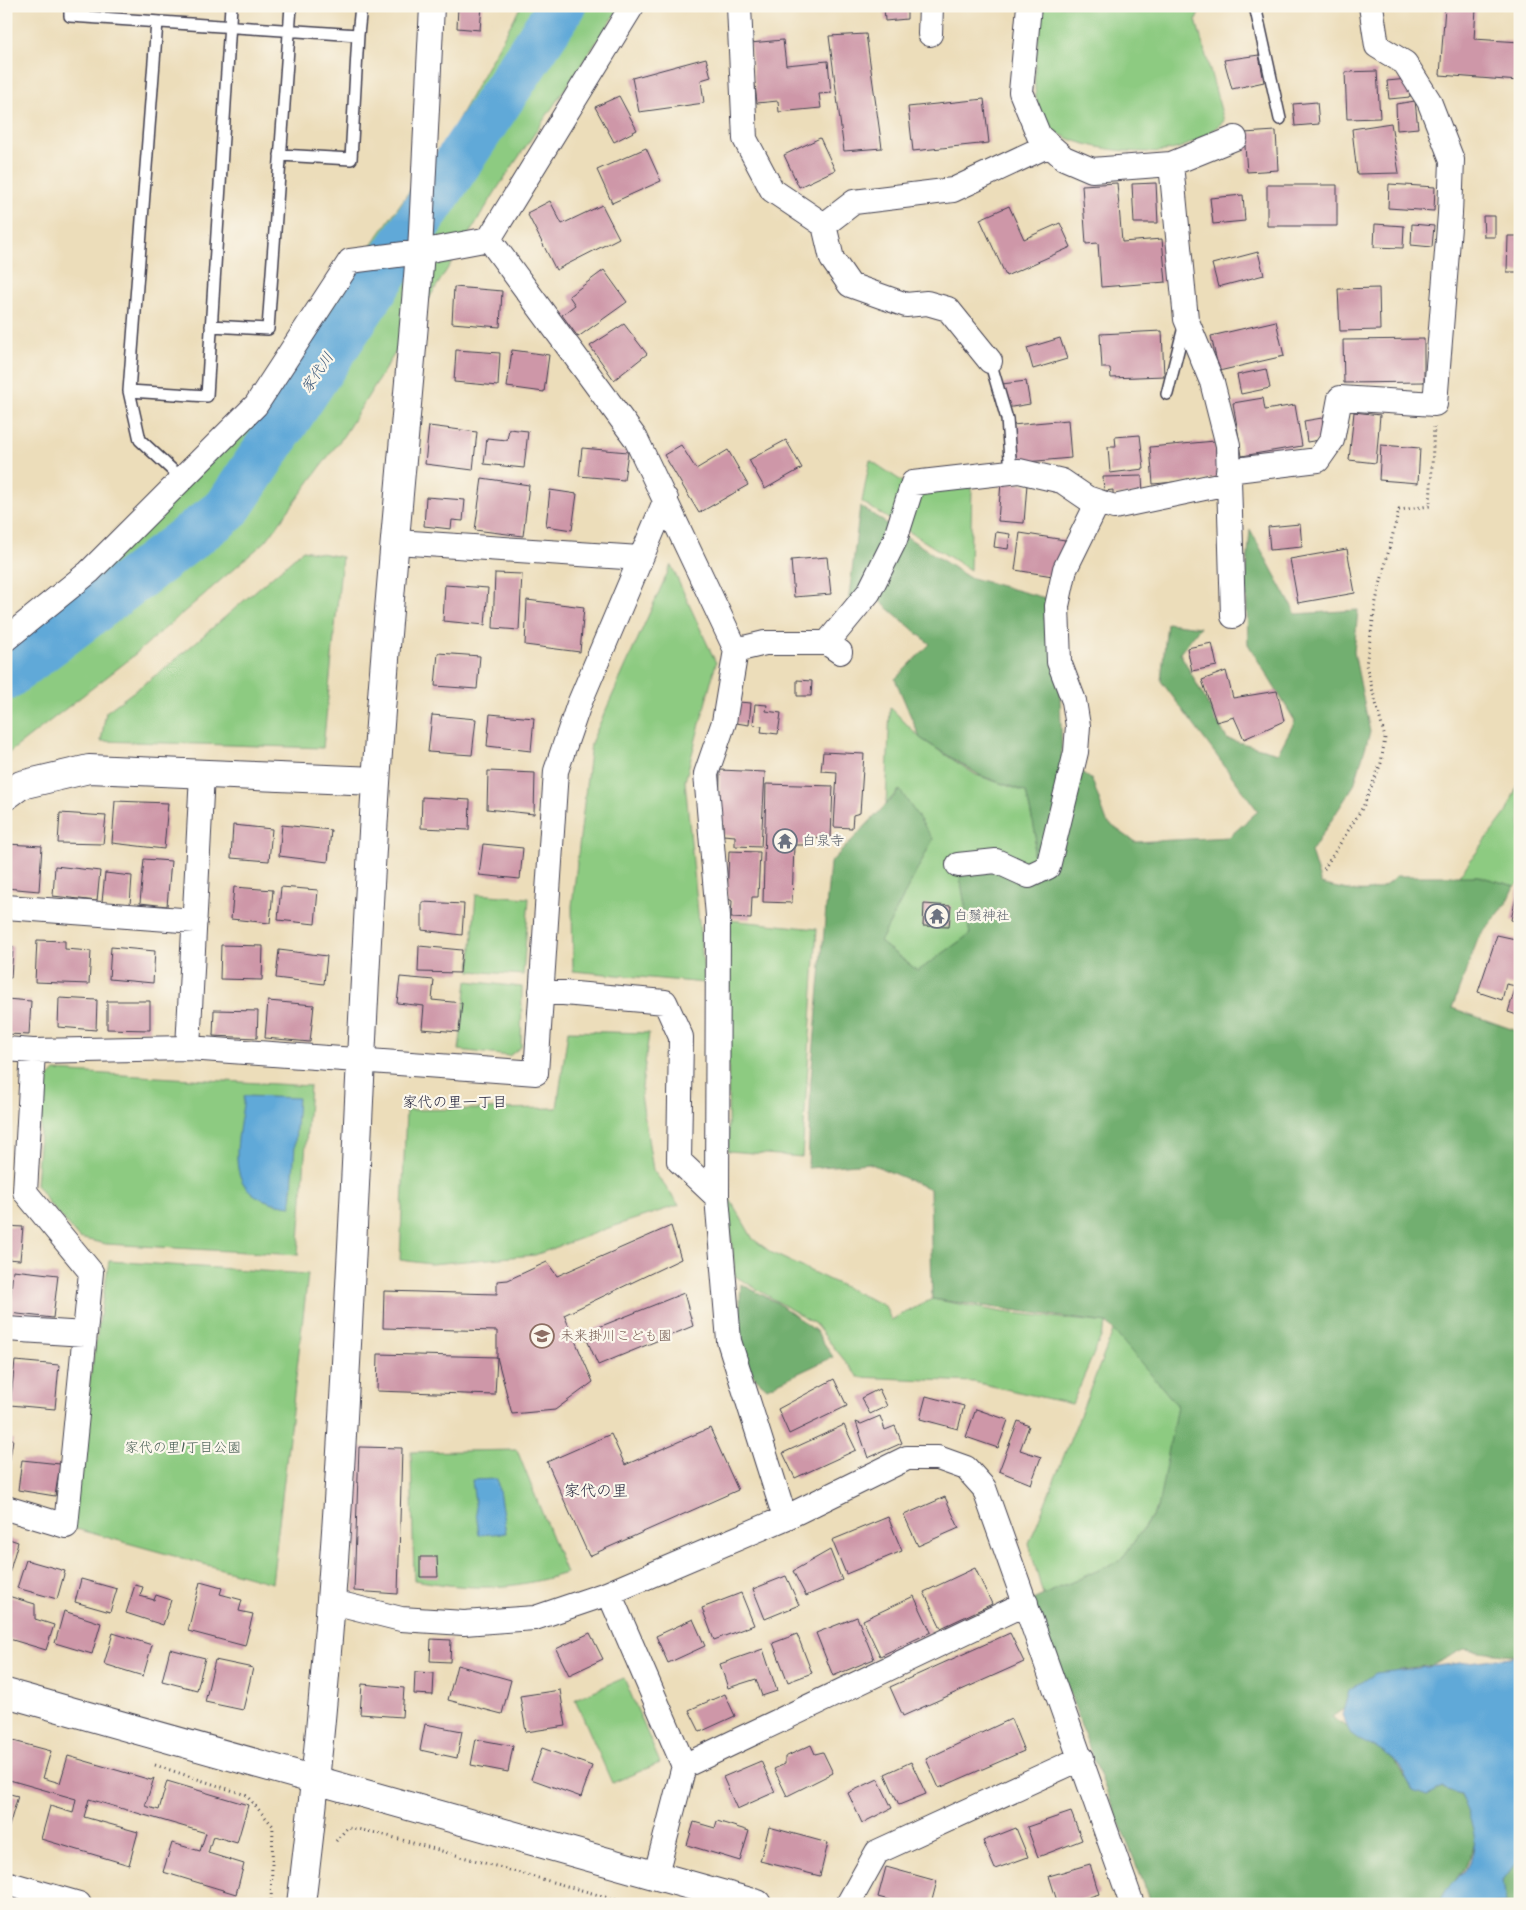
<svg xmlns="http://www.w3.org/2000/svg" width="1526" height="1910" viewBox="0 0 1526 1910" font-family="Kalam,'Klee One',sans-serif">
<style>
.green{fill:#8dcb81;stroke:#58765e}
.forest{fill:#72af6f;stroke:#4a6855}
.water{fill:#61a9d8;stroke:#42668a}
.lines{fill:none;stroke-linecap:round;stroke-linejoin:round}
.river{stroke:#61a9d8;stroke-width:48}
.building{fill:#ce97a8}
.service-casing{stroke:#403e4e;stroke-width:14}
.minor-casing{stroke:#403e4e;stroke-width:26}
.tertiary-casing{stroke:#403e4e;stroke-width:30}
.path{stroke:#403e4e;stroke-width:3;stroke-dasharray:1 4;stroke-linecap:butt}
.service{stroke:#fff;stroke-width:11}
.minor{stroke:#fff;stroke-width:24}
.tertiary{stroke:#fff;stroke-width:28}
.labels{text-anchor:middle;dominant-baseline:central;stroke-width:4.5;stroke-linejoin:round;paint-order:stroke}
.worship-label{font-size:14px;fill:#5b616d;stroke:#fbf7ec;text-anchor:start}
.education-label{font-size:14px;fill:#785e54;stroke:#fbf7ec;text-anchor:start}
.park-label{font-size:14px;fill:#475d54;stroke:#fbf7ec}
.water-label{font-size:15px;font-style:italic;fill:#3b587a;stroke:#fbf7ec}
.neighbourhood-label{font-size:15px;fill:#22223b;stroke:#fbf7ec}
.quarter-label{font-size:16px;fill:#22223b;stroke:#fbf7ec}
</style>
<rect width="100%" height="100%" fill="#fbf7ec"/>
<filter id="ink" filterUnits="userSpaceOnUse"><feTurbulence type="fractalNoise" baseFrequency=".02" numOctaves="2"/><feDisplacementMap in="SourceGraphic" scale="10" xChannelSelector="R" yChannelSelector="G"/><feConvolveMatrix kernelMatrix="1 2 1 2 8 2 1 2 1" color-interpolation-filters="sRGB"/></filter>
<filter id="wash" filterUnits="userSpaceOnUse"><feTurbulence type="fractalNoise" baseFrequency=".0096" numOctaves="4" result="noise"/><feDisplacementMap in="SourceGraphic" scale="20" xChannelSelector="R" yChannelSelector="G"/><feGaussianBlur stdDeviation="1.12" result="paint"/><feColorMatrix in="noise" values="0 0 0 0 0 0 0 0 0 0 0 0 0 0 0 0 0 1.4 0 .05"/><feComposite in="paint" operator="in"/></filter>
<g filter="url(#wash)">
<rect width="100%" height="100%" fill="#ecddba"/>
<!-- green -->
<path class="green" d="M521 6H621L499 186 344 435 266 541 126 662 6 755V631L240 432 451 132Z
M1042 6H1202L1196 20 1224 121C1211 132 1195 143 1179 148 1150 158 1058 149 1043 119 1026 85 1040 42 1042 6Z
M870 460 912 488 972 486 970 570 862 502Z
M303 550 342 557 323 748 101 741 106 712 168 666Z
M671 565 716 663 685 781 705 983 573 971 572 906 591 743Z
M890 707 920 738 976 775 1026 792 1036 835 1029 876 958 865 970 934 918 971 880 942 933 839 899 790 886 804Z
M1520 779V881L1515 886 1478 876 1458 877 1506 813Z
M476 894 529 898 523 975 470 971Z
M729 920 817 929 802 1157 728 1151Z
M467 981 522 987 521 1047 509 1056 459 1050Z
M568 1031 649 1033 641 1095 653 1170 679 1205 614 1226 535 1255 430 1264 400 1260 406 1110 557 1108Z
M55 1071 310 1086 298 1255 106 1244 79 1238 48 1202 36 1184 44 1082Z
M727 1194 753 1239 772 1253 885 1306 891 1320 932 1299 1002 1312 1107 1323 1072 1404 974 1382 858 1377 815 1324 735 1276Z
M109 1261 308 1274 272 1583 66 1526Z
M1114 1329 1177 1405 1167 1494 1121 1560 1043 1595 1029 1544Z
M517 1450 566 1573C509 1591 473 1590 414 1580L411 1452Z
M624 1678 660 1763 612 1783 575 1699Z"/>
<!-- forest -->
<path class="forest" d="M860 506 968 577 1049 599 1044 620 1058 634 1062 757 1092 780 1107 822 1135 842 1229 837 1258 811 1161 681 1167 623 1200 627 1180 653 1227 739 1278 753 1295 721 1248 644 1246 581 1250 529 1296 614 1358 610 1354 652 1370 732 1354 785 1311 852 1321 884C1347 890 1376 900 1396 876H1478L1515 886 1507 903 1478 939 1452 1008 1520 1032V1656L1464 1649 1433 1665 1400 1669 1332 1717 1388 1753 1410 1783 1427 1796 1442 1788 1460 1794C1464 1803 1476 1824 1476 1833 1477 1857 1452 1881 1442 1902L1520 1860V1904H1152L1090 1750 1064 1677 1026 1603 1121 1560 1158 1508 1177 1405 1107 1323 932 1299 930 1189 869 1163 808 1168 811 1079 830 863 900 790 933 839 880 942 918 971 970 934 958 865 1029 876 1036 836 1026 792 979 775 920 738 895 679 930 644 869 592 848 604Z
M741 1284 776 1302 816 1331 833 1357 767 1388C763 1384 756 1379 753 1375 738 1354 739 1308 741 1284Z"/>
<!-- water -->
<path class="water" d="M244 1096 298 1098 291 1206C218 1198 238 1149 244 1096Z
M497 1479 506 1533 479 1535 472 1480Z
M1520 1656V1857L1503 1880 1506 1904H1443L1441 1902C1445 1887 1452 1886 1461 1874 1485 1846 1472 1824 1460 1794L1442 1788 1427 1796 1413 1791C1399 1756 1382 1750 1351 1735L1342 1715 1349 1691 1376 1673Z"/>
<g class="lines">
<!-- river -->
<path class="river" d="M6 676 227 509 562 6"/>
</g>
<g id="blocks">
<!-- building -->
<path class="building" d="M458 6H482L480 30 457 28Z
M884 6H907V19L885 21Z
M1445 7 1476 9 1474 39 1520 42 1519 81 1440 75Z
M866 34 882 148 844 151 829 36Z
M783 40 786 65 828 61 831 93 819 94 821 108 779 112 778 101 757 103 750 43Z
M1259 55 1264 82 1232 89 1224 60Z
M706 58 711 77 701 80 704 103 639 112 632 78Z
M1377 71 1380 118 1347 119 1345 72Z
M1408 79 1410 97 1389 99 1387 81Z
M619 96 637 130 614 142 595 107Z
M984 99 989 143 913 151 908 107Z
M1415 101 1418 128 1397 130 1396 104Z
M1317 102 1319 124 1295 126 1293 104Z
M1391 123 1399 173 1357 174 1352 129Z
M1276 131 1278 170 1247 172 1244 133Z
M820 138 835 170 799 187 784 155Z
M646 148 661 181 612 203 597 170Z
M1117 183 1122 242 1162 239 1166 282 1101 287 1098 243 1086 244 1082 185Z
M1156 183 1158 223H1134L1132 184Z
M1389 184 1435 187 1434 211 1388 208Z
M1267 185H1337V226H1267Z
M1243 195 1245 221 1213 224 1210 198Z
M550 201 562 224 602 205 619 238 556 270 527 213Z
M1009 206 1024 239 1060 223 1071 247 1006 276 980 219Z
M1483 216H1495V237H1484Z
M1375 224 1404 226 1403 248 1374 247Z
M1412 224 1434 226 1432 247 1411 245Z
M1508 236H1520V272H1507Z
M1258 252 1264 275 1218 287 1212 264Z
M604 270 627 302 578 337 562 315 575 305 569 296Z
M454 287 502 291 500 327 452 323Z
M1379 288 1380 330 1340 331 1338 289Z
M1276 321 1284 356 1219 371 1211 336Z
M624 324 647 354 614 380 590 346Z
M1162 331 1164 376 1111 378 1110 368H1102L1100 334Z
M1060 338 1067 359 1033 369 1027 348Z
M1424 339V382L1344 383 1343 340Z
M456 350 500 353 498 386 454 382Z
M512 350 549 355 544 392 507 387Z
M1266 369 1270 388 1241 394 1237 375Z
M1026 381 1030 404 1006 408 1002 384Z
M1263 398 1265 410 1295 405 1302 446 1242 456 1233 403Z
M1354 412 1380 415 1376 463 1349 460Z
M1322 418 1326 439 1307 442 1304 421Z
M1068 420 1071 458 1015 463 1012 425Z
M429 426 477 432 473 470 425 464Z
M509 429 528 431 524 468 484 464 487 438 507 440Z
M1140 435 1144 469 1110 473 1108 447H1116L1115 437Z
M786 440 802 468 765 489 749 460Z
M1215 441 1218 478 1153 484 1150 447Z
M681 445 696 469 728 450 748 485 699 513 664 455Z
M1381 445 1420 448 1418 483 1379 480Z
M582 448 628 452 624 480 579 476Z
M1142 476 1143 494 1113 495V490L1104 491 1103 477Z
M482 478 529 485 523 536 475 530Z
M1001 482 1027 484 1024 523 998 521Z
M550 490 577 494 572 530 546 526Z
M426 497 465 500 463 521 452 520 451 529 424 526Z
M1300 524 1302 547 1270 550 1268 527Z
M996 532 1010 534 1008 549 994 547Z
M1020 533 1065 540 1059 577 1015 570Z
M1347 549 1355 593 1298 603 1290 559Z
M827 557 831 594 794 597 791 560Z
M495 573 522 574 519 630 493 628Z
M445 585 488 588 485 625 443 621Z
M527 600 584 607 580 652 525 645Z
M1212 643 1217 666 1192 671 1187 648Z
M438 653 480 656 477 689 435 686Z
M1226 671 1233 698 1277 691 1284 721 1244 739 1234 717 1216 722 1202 680Z
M797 680 812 681 811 696H797Z
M738 702 751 703 749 725 736 723Z
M755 704 767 705 766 711 781 713 778 734 761 732 762 726 753 725Z
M490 714 534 718 531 751 487 746Z
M432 715 476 719 472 755 428 752Z
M823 752 864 754 860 813 853 815 852 828 834 827 837 772 821 771Z
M720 770 765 772 761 847 735 846V836L723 835V822H719Z
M488 771 535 773 534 814 487 809Z
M766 784 833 786 831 838 806 837 805 845H794L792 903 763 902Z
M422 797 470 800 469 830 421 828Z
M115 801 168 803 164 849 112 843Z
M60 813 106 816 103 844 58 843Z
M233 825 272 829 269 861 231 858Z
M282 825 331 830 328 862 279 856Z
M7 844 42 846 39 891 6 888Z
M483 844 523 848 520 879 479 875Z
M729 851 760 852 758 897H752L751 919 731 918 732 901 727 898Z
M144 859 171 861 167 906 140 903Z
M55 866 100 871 97 901 53 896Z
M105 873 132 876 130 905 102 902Z
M1519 884H1520V922L1511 920Z
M234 887 273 890 270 923 231 919Z
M281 887 318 890 315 924 278 920Z
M422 902 464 904 462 935 422 930Z
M924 904 951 906 949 927 923 926Z
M1497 935 1520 940V1016L1508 1012 1516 986 1506 984 1502 1000 1478 992Z
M37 940 65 941V949L91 951 89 984 35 982Z
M221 945 263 946 262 980 220 979Z
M6 946H13L11 978H6Z
M419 946 462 950 460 973 418 972Z
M111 947 155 951 153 983 109 979Z
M279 950 327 956 324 984 276 978Z
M400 977 434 980 432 1000 462 1003 459 1032 422 1029 424 1006 397 1003Z
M59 998 97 1000 96 1030 58 1027Z
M6 999 31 1001 29 1035 6 1034Z
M107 1001H150V1030L107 1029Z
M268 1001 314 1005 310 1042 265 1038Z
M214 1010 258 1011 257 1038 213 1036Z
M6 1226 23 1227 20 1260 6 1259Z
M671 1226 681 1259 564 1315 593 1382 555 1410 512 1414 497 1357V1331L383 1328 384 1291 497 1294V1281L508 1280 547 1262 557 1276Z
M13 1270 58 1275 53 1318 9 1313Z
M684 1293 693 1326 598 1365 584 1333Z
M378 1354 497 1357 495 1395 377 1391Z
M15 1361 59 1365 55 1409 10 1405Z
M834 1379 847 1406 789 1434 778 1409Z
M879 1389 887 1406 870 1414 861 1398Z
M926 1396 964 1406 958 1429 920 1419Z
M976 1409 1008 1420 998 1448 966 1437Z
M880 1416 885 1430 895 1426 902 1443 868 1458 856 1422 861 1424Z
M1018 1421 1029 1426 1020 1450 1041 1457 1031 1484 999 1471Z
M844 1425 856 1450 795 1478 783 1453Z
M710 1428 738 1490 589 1556 547 1462 611 1434 625 1465Z
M6 1439H13L8 1471H6Z
M359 1447 402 1448 398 1594 354 1591Z
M22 1460 60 1464 55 1496 18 1490Z
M945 1497 959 1528 918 1546 904 1515Z
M888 1517 902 1551 846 1574 832 1540Z
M6 1538 18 1542 9 1574H6Z
M830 1550 842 1580 806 1596 793 1571Z
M420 1557H437L438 1577H420Z
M26 1560 65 1571 57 1599 17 1588Z
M975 1568 992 1604 941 1628 924 1592Z
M786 1576 799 1605 765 1619 753 1589Z
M81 1579 117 1589 110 1612 75 1602Z
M200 1582 222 1588 220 1594 242 1600 239 1611 253 1614 245 1646 188 1631Z
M135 1585 143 1587 140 1596 154 1600 156 1595 171 1600 163 1625 126 1613Z
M741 1593 754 1625 714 1640 702 1608Z
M8 1596 35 1604V1619L54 1625 46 1650 6 1638Z
M914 1596 931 1632 880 1656 863 1620Z
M64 1611 101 1623 92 1654 55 1643Z
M857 1617 874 1659 833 1676 816 1633Z
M693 1619 705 1646 668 1663 656 1636Z
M113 1633 152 1645 143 1676 104 1664Z
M590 1633 603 1659 569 1675 556 1649Z
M1010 1633 1024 1662 903 1716 890 1687Z
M797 1634 812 1673 788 1682 773 1643Z
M431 1639 451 1640 450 1662 430 1661Z
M170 1649 205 1658 197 1690 162 1681Z
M763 1649 777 1691 762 1696 756 1679 728 1688 720 1664Z
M215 1660 253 1668 243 1710 205 1702Z
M457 1665 511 1680 502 1714 448 1700Z
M415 1672 434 1673 433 1695 414 1694Z
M362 1684 404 1688 402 1717 360 1714Z
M560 1690 566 1726 526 1732 520 1696Z
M725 1694 735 1716 700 1732 689 1710Z
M1011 1719 1024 1751 939 1788 926 1759Z
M425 1724 462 1731 457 1758 420 1750Z
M6 1739 51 1751 43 1778 60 1783 68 1756 151 1780 154 1778 145 1806 159 1810 167 1781 248 1805 237 1843 213 1836 208 1853 244 1864 236 1894 163 1872 172 1843 200 1851 206 1833 89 1799 84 1817 138 1832 129 1865 41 1839 50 1806 73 1813 76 1799 6 1779Z
M476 1739 513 1746 508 1772 471 1765Z
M811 1745 815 1754 823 1752 833 1773 787 1796 774 1769 785 1764V1757Z
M542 1748 592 1766 581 1797 531 1779Z
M761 1761 775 1792 737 1809 723 1777Z
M911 1762 926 1794 899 1805 885 1774Z
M878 1779 892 1808 862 1823 848 1793Z
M6 1793 18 1796 7 1833H6Z
M1071 1812 1082 1840 1038 1857 1027 1827Z
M717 1821 749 1831 740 1861 687 1845 694 1822 715 1828Z
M769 1827 828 1843 820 1876 760 1861Z
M1016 1828 1028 1857 995 1869 983 1841Z
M1090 1864 1099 1894 1067 1904H1058L1049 1876Z
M886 1867 937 1881 931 1904H903L878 1897Z"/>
</g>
</g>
<g filter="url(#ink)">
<use href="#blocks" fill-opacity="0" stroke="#403e4e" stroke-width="1"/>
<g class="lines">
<!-- service casing -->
<g class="service-casing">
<path id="service" d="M70 6V16L358 35 351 159 280 155
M1255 6 1280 119
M157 22 129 391 140 440 183 480
M358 35 361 6
M211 326 268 329 291 6
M990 361 1007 419 1011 472
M129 391 207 396 231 6
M1167 394 1185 323"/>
</g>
<!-- minor casing -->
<g class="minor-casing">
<path id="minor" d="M739 6 745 139 772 190 824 225
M1029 6 1021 92 1039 136 1064 158 1092 170 1171 164 1235 138
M930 34 931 6
M1171 164 1186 319 1212 382 1228 445 1233 616
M489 239 636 439 736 650 765 643H827L840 652
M420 252 432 6
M990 361 948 309 927 303 906 305 850 285 832 259 824 225 854 202 953 190 1049 145
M1228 471 1318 460 1332 440 1340 398 1435 404 1450 214 1452 160 1429 101 1405 63 1377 46 1371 6
M396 542 640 558
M6 639 89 572 256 405 350 261 420 252 489 239 632 6
M827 643 869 592 895 540 913 483 1019 471 1062 481 1087 498 1114 507 1228 483
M958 865 996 861 1029 876 1048 867 1076 752 1078 726 1074 701 1059 662 1057 606 1065 569 1098 502
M6 907 195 921
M541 991 665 1002 681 1037 679 1161 717 1197 729 1341 785 1518
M188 1048 202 774
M6 1049 33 1051 188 1048 536 1073 556 771 579 704 666 499
M717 1197 718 916 706 774 724 722 736 650
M6 1329 85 1334
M6 1508 66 1526 91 1272 25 1192 33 1051
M609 1593 684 1766 656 1874
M333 1602 401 1619 464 1623 535 1618 609 1593 785 1518 907 1458H938L966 1468 984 1488 1132 1904
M684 1766 1026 1603
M6 1883 79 1904
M848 1904 877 1852 1082 1758"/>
</g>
<!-- tertiary casing -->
<g class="tertiary-casing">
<path id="tertiary" d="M6 796 21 785 89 769 376 781
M6 1693 757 1904
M301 1904C348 1532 352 1157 376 783 387 606 406 429 420 252"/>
</g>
<!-- path -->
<path class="path" d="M1324 869 1363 807 1381 763 1385 738 1366 665 1376 601 1399 510 1430 506 1434 427
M155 1765 246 1795 273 1826 271 1904
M336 1841 348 1827 381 1834 631 1904"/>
<!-- service -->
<use href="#service" class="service"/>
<!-- minor -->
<use href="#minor" class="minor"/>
<!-- tertiary -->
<use href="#tertiary" class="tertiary"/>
</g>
</g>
<!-- icons -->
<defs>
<g id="temple-ring" transform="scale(1.25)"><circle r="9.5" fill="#fbf7ec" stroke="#6b7280" stroke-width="1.5"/><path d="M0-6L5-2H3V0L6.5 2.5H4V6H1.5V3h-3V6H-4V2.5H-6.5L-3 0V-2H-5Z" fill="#6b7280"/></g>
<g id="school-ring" transform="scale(1.25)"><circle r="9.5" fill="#fbf7ec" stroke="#8d6e63" stroke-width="1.5"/><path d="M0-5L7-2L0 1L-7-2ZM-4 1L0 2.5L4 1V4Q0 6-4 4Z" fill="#8d6e63"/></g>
</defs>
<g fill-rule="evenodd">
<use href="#temple-ring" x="785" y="841"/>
<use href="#temple-ring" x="937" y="916"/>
<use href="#school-ring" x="542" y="1336"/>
</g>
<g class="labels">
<!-- worship labels -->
<g class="worship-label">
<text x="802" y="841">白泉寺</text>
<text x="954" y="916">白鬚神社</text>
</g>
<!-- education labels -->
<g class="education-label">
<text x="560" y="1336">未来掛川こども園</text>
</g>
<!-- park labels -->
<g class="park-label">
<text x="183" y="1448">家代の里1丁目公園</text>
</g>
<!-- water labels -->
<g class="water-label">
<text transform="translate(318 373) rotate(-56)">家代川</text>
</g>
<!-- neighbourhood labels -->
<g class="neighbourhood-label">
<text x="455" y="1103">家代の里一丁目</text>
</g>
<!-- quarter labels -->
<g class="quarter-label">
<text x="596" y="1491">家代の里</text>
</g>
</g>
<!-- margin -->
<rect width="1526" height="1910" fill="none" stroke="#fbf7ec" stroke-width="25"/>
</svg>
